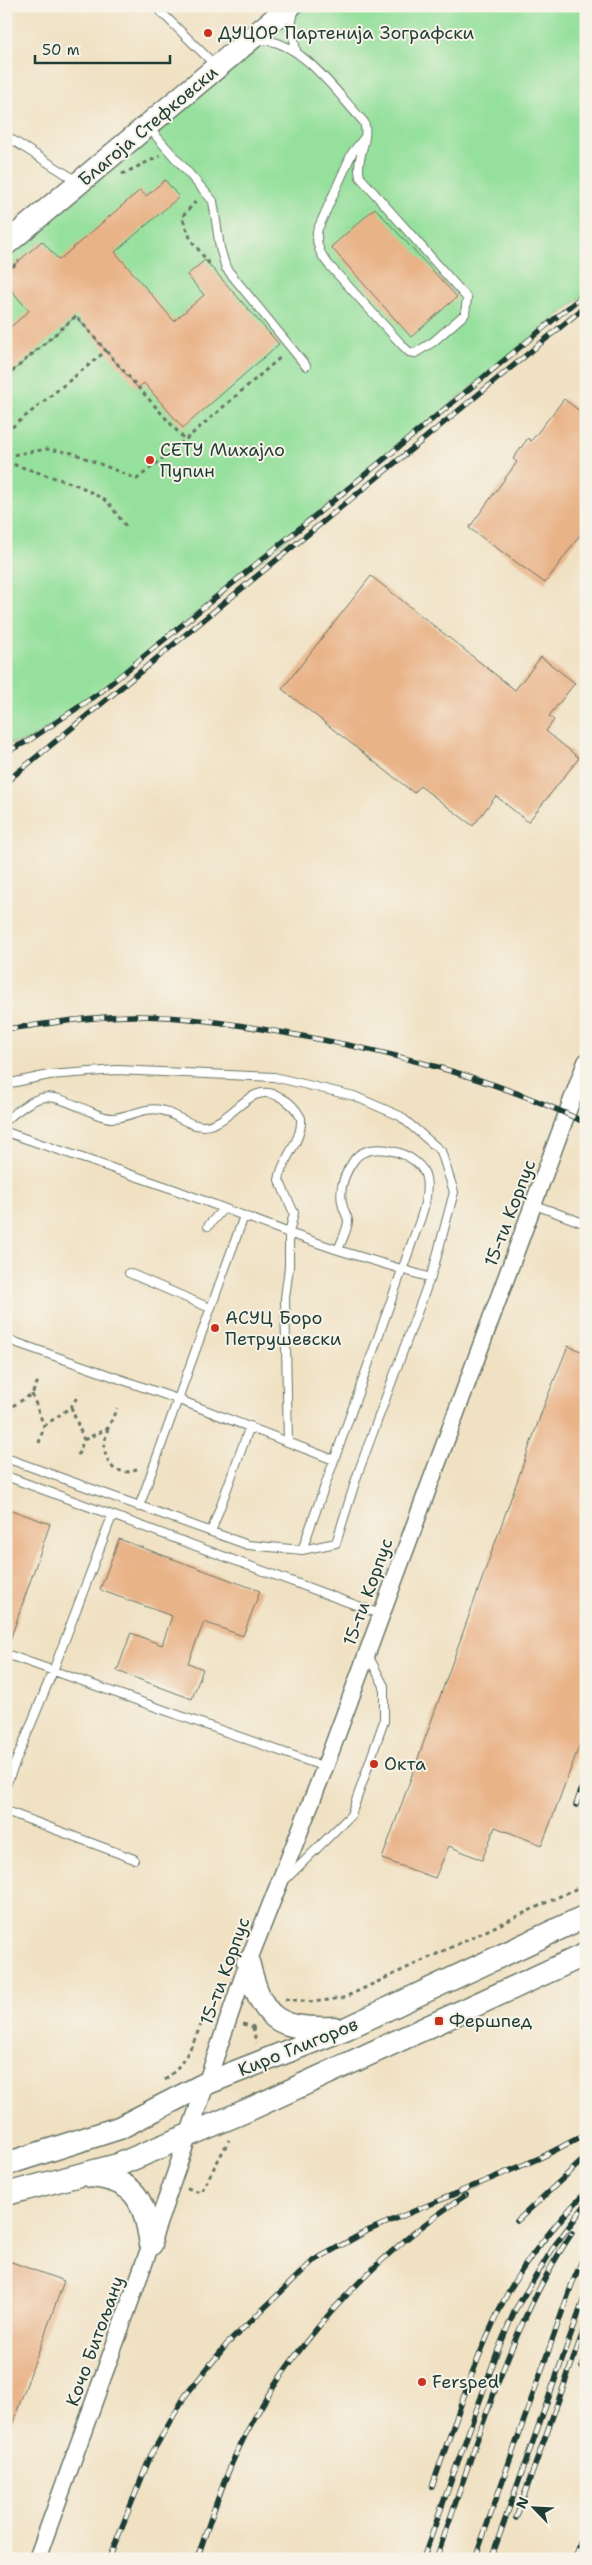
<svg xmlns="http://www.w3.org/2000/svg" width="592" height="2565" viewBox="0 0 592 2565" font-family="'Shantell Sans',sans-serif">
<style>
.green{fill:#95e09c;stroke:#5a8e68}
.building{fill:#e9b388}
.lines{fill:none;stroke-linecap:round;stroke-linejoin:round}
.lane-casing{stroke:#687666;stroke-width:10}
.street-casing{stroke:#687666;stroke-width:19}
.secondary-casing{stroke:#687666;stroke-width:25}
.path{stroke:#687666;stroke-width:3;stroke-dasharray:4 4;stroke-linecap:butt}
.lane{stroke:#fff;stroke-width:8}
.street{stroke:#fff;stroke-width:16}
.secondary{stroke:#fff;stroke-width:22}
.rail-casing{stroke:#1f3d34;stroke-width:5.5}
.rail{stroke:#f7f3e8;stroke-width:4;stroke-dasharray:11;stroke-linecap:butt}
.poi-dot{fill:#c8321e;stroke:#f7f3e8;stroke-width:2}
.labels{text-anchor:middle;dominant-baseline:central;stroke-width:4;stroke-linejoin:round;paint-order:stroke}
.poi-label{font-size:18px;fill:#1f3d34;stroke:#f7f3e8;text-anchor:start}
.street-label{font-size:18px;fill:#1f3d34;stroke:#f7f3e8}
</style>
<rect width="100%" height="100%" fill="#f7f3e8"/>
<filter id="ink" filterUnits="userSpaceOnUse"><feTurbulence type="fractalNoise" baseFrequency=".02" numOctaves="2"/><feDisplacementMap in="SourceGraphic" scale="10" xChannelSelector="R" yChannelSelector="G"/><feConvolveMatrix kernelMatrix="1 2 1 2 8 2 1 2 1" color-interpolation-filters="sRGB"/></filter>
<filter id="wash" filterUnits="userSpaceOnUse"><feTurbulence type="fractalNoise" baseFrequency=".0096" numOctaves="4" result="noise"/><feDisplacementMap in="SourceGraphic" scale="20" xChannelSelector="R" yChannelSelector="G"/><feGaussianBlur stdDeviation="1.12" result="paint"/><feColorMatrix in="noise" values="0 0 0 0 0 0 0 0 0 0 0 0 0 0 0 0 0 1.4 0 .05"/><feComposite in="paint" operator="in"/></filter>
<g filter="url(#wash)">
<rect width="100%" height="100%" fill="#f0e1c3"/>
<!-- green -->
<path class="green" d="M300 6H586V293L98 694 28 741 6 744V259Z"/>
<g id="blocks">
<!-- building -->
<path class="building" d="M165 180 179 197 115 252 174 321 204 295 187 275 205 260 279 344 183 428 144 383 138 388 76 316 6 377V331L29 311 6 284V272L42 241 59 260 140 190 146 196Z
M375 208 457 297 411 337 331 247Z
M564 399 586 416V527L545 583 469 528 517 462 513 459 528 438 531 441Z
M371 576 515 690 541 657 575 683 549 716 554 720 546 731 579 758 528 822 496 796 473 826 420 786 414 793 282 689Z
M568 1346 586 1353V1728L542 1845 495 1827 482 1860 449 1846 435 1878 382 1859 545 1403Z
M6 1508 50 1524 9 1643 6 1642Z
M119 1539 260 1591 243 1636 204 1622 188 1663 203 1669 192 1699 117 1671 131 1633 162 1645 172 1616 100 1590Z
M6 2260 64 2281 8 2436 6 2435Z"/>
</g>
</g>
<g filter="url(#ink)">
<use href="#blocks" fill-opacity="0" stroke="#687666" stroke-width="1"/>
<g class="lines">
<!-- lane casing -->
<g class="lane-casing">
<path id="lane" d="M155 6 216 66
M294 11 291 26 296 50
M257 41C297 34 339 96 364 122 370 140 355 158 360 177L467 298 465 314 433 342 415 353 409 352 403 346 329 265C320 254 316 246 317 231L352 153 364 138
M149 128 213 201 220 248 226 268 306 366
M6 136 77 181
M6 1084 49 1075 117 1070 274 1077 354 1096 400 1116 441 1151 454 1192 434 1267 358 1473 336 1543 302 1550 248 1545 6 1458
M6 1120C42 1091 46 1092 87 1110 96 1114 103 1118 112 1118 128 1118 145 1106 161 1110 175 1114 189 1126 203 1126 233 1125 248 1079 280 1097 290 1102 296 1108 301 1118 303 1141 282 1157 279 1180L294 1213 289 1233 338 1250C341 1242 348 1229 348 1221 348 1217 344 1211 343 1207 338 1190 344 1174 354 1160 369 1138 422 1153 426 1178 430 1200 418 1225 411 1245L302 1550
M6 1132 173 1189 289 1233V1267L285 1298 288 1442
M535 1205 586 1224
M208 1226 223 1209
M338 1250 431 1278
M129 1273 210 1308
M6 1339 177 1399 334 1460
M6 1476 380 1614
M139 1507 244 1216
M211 1532 250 1426
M6 1654 325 1767
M6 1785 53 1671 112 1516
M6 1811 134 1859
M286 1879 351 1815 384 1721V1686L368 1655"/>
</g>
<!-- street casing -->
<g class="street-casing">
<path id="street" d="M37 2559 151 2244 248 1962 325 1767 586 1062"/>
</g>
<!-- secondary casing -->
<g class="secondary-casing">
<path id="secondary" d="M6 244 290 6
M248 1962C262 2018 275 2030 334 2028
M6 2164 119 2128 205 2084 347 2028 586 1916
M90 2176C137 2180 144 2201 151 2244
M6 2194 118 2165 248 2110 586 1954"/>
</g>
<!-- path -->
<path class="path" d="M122 174 160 156
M196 201 182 217 191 240 211 266
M6 272 19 261
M106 351 185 440 282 356
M6 377 76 316 106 351 6 432
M6 456 47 449 73 453 137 479 185 440
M6 462 80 486 108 502 127 528
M32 1394 44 1426 39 1443
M71 1407 84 1440 77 1457
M6 1410 32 1394 39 1379
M44 1426 71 1407 79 1394
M108 1428C103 1445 102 1456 115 1470L128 1472 139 1468
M84 1440 108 1428 117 1408
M285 1999 313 2002 343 1998 586 1884
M243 2024 253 2027 256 2024
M253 2027 256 2043
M165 2080C186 2063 197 2037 205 2012L213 2015
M187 2188 201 2192 229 2140"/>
<!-- lane -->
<use href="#lane" class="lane"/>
<!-- street -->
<use href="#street" class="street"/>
<!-- secondary -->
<use href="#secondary" class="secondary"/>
<!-- rail casing -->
<g class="rail-casing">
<path id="rail" d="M6 752 28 741 98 694 586 293
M6 782 586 306
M6 1029C48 1024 92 1016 135 1016 185 1016 236 1024 285 1033 388 1051 492 1077 586 1123
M576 1805 586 1776
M517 2221 586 2157
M582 2367 586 2357
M432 2487C454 2425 474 2361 503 2302 524 2261 554 2225 586 2192
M516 2518 586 2324
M109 2559 151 2455 185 2396 227 2344 313 2261 367 2231 542 2157 586 2134
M197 2559C209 2524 220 2489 235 2456 282 2354 372 2256 466 2195
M423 2559 498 2350 515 2310 555 2245 586 2204
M436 2559C475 2451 508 2328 572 2233
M475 2559 572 2284 586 2251
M491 2559 586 2293
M575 2559 586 2526"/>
</g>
<!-- rail -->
<use href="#rail" class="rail"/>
</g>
</g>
<!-- markers -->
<g class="poi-dot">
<circle cx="208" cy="33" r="5"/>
<circle cx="150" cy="460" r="5"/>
<circle cx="215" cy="1328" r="5"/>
<circle cx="374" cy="1764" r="5"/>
<rect x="434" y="2016" width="10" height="10" rx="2.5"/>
<circle cx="422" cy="2382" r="5"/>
</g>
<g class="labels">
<!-- poi labels -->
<g class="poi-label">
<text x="218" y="33">ДУЦОР Партенија Зографски</text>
<text x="160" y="450">СЕТУ Михајло<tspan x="160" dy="21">Пупин</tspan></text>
<text x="225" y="1318">АСУЦ Боро<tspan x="225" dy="21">Петрушевски</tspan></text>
<text x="384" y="1764">Окта</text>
<text x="449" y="2021">Фершпед</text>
<text x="432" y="2382">Fersped</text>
</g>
<!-- street labels -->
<g class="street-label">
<text transform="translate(148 126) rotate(-40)">Благоја Стефковски</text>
<text transform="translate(510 1213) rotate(-69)">15-ти Корпус</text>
<text transform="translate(368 1592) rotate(-70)">15-ти Корпус</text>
<text transform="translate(225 1971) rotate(-70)">15-ти Корпус</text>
<text transform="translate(298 2047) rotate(-22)">Киро Глигоров</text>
<text transform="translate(95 2341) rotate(-70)">Кочо Битољану</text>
</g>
</g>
<!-- margin -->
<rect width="592" height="2565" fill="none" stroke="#f7f3e8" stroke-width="25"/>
<!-- north arrow -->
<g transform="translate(534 2508) rotate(294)" stroke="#f7f3e8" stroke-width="4" paint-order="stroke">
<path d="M0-4L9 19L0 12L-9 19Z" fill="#1f3d34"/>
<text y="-8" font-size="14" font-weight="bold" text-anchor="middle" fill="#1f3d34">N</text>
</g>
<!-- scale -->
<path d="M35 55v8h135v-8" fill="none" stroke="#1f3d34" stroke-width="2.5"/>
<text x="42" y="55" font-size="15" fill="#1f3d34" stroke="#f7f3e8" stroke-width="4" paint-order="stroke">50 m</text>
</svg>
